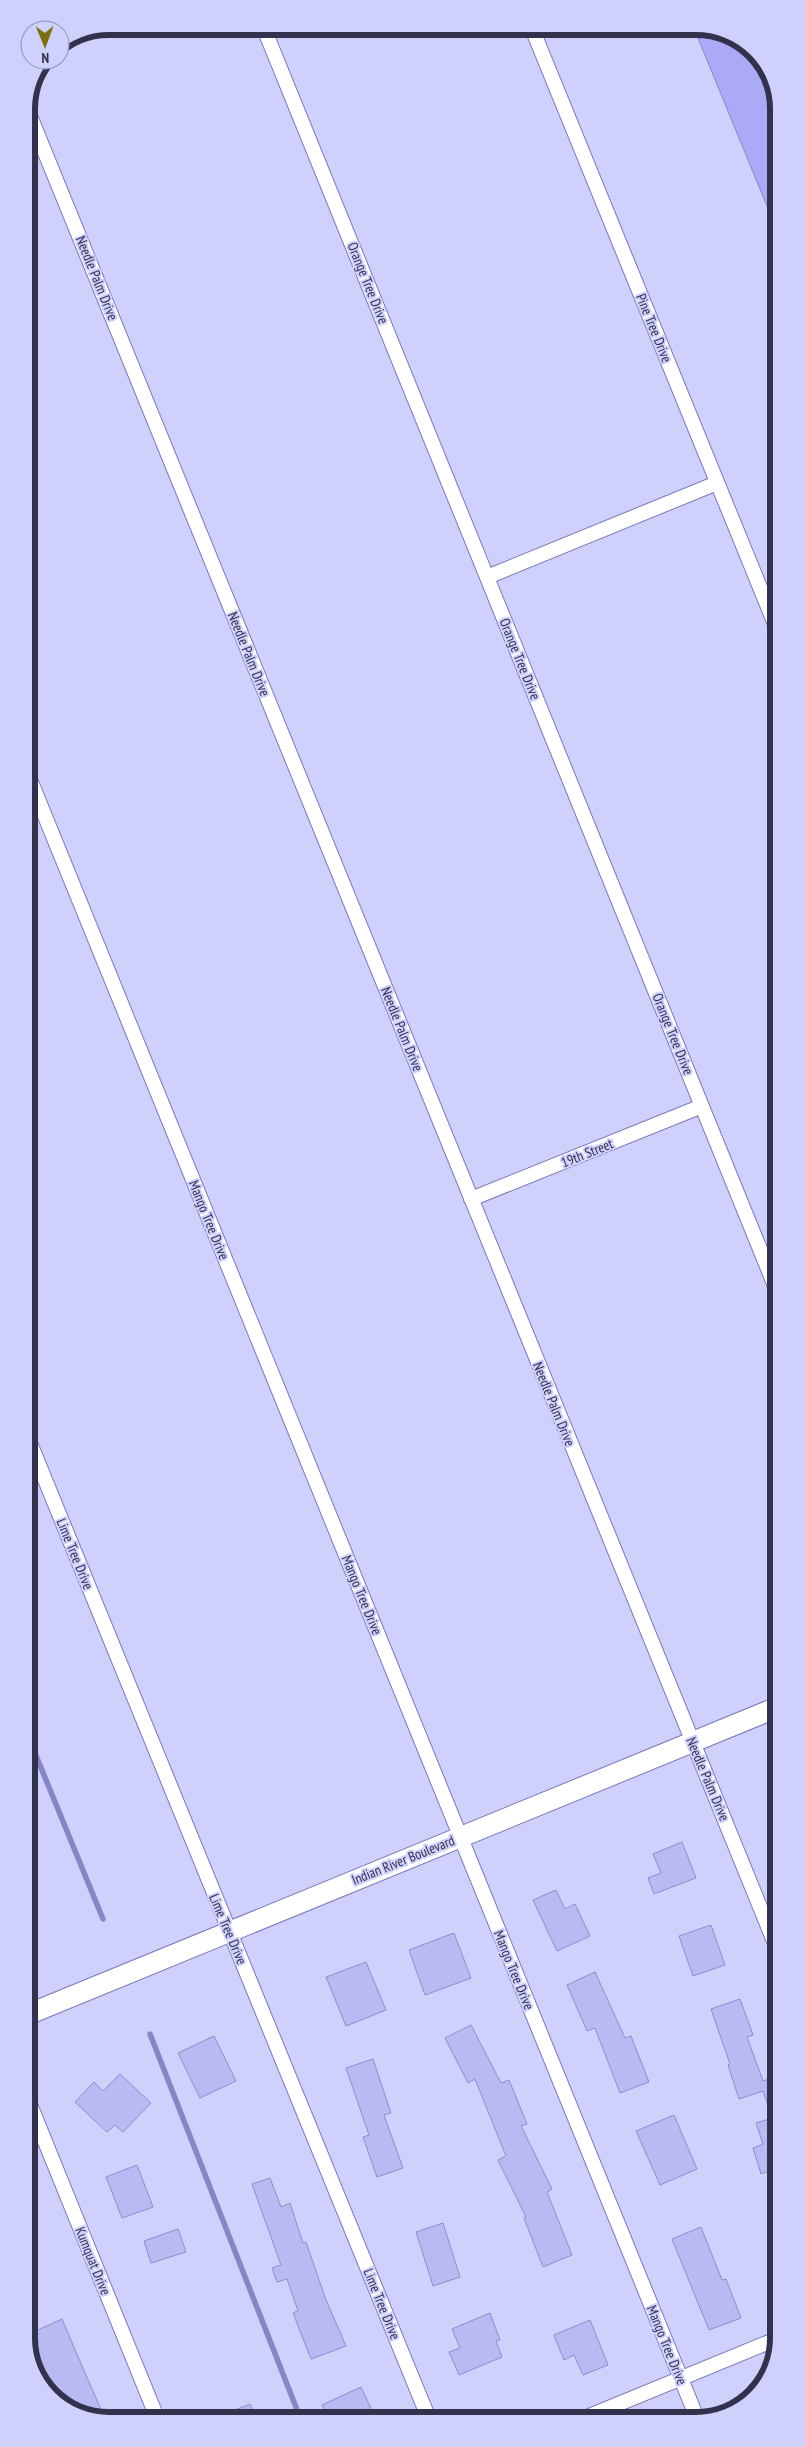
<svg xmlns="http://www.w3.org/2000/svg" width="805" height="2447" viewBox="0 0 805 2447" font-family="'PT Sans Narrow',sans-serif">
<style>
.water{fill:#abaaf7;stroke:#8786c4}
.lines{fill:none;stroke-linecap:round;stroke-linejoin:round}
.stream{stroke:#8786c4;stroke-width:5.5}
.canal{stroke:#abaaf7;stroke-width:19}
.building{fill:#babaf3;stroke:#8d8cd0}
.street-casing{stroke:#7a78bb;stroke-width:16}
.secondary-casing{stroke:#7a78bb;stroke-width:22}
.street{stroke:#fff;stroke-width:14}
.secondary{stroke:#fff;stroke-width:20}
.labels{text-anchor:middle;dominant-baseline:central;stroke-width:4;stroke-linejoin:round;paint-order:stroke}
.street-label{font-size:14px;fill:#32324e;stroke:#cfd0fc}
.rim{fill:none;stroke:#32324e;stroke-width:6}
</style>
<rect width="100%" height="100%" fill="#cfd0fc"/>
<!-- water -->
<path class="water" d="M693 26H702L751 46 776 87V228Z"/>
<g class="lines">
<!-- stream -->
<path class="stream" d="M28 1736 103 1919
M150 2034 301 2420"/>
<!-- canal -->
<path class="canal" d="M717 2418H718"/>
</g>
<!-- building -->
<path class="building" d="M682 1842 696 1878 654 1894 648 1878 661 1873 653 1854Z
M556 1890 565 1909 575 1904 590 1936 557 1951 533 1900Z
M711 1925 725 1965 693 1976 679 1936Z
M454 1933 471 1978 425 1995 409 1950Z
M366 1962 386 2010 346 2026 326 1977Z
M595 1972 625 2038 631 2036 649 2082 620 2093 595 2028 587 2031 567 1985Z
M740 1999 753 2035 747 2037 763 2081 778 2076 779 2182H776L772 2170 761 2174 753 2148 763 2144 756 2123 772 2118 763 2091 739 2099 728 2065 730 2064 711 2009Z
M471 2025 501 2083 509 2080 527 2124 521 2126 552 2189 547 2192 572 2255 543 2267 524 2218 526 2217 498 2160 506 2156 475 2079 468 2083 445 2038Z
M214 2036 236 2081 200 2098 178 2053Z
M373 2059 391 2113 384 2115 403 2168 377 2177 363 2137 369 2135 346 2068Z
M120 2074 151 2103 123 2132 115 2125 107 2132 75 2102 94 2082 103 2091Z
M674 2115 697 2169 660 2185 636 2131Z
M137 2165 153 2207 122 2218 106 2177Z
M270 2178 281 2207 290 2203 303 2243 306 2242 326 2300 346 2346 311 2359 293 2313 298 2311 287 2279 277 2282 272 2268 281 2265 252 2184Z
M443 2223 460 2277 433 2286 416 2232Z
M701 2227 722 2280 726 2279 741 2318 709 2330 672 2239Z
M178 2229 186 2252 151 2263 144 2241Z
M490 2313 500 2340 496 2341 502 2357 459 2375 449 2352 460 2348 452 2329Z
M62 2319 85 2373 106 2421 54 2401 29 2360V2334Z
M590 2320 608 2365 583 2375 574 2355 564 2360 554 2335Z
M361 2387 376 2419 329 2420 322 2405Z
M250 2404 257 2420H212V2419Z"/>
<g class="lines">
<!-- street casing -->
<g class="street-casing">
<path id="street" d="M263 26 777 1291
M531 26 777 629
M26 106 778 1951
M487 577 717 483
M27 772 697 2418
M471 1199 702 1106
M28 1438 429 2419
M29 2102 158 2420
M582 2419 779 2338"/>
</g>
<!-- secondary casing -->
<g class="secondary-casing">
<path id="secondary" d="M29 2014 778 1707"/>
</g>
<!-- street -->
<use href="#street" class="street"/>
<!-- secondary -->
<use href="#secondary" class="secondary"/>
</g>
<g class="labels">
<!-- street labels -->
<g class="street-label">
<text transform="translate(97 278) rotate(68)">Needle Palm Drive</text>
<text transform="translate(368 283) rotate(68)">Orange Tree Drive</text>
<text transform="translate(654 328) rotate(68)">Pine Tree Drive</text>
<text transform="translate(249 654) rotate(68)">Needle Palm Drive</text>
<text transform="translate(520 659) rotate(68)">Orange Tree Drive</text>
<text transform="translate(402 1029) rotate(68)">Needle Palm Drive</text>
<text transform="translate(673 1034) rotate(68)">Orange Tree Drive</text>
<text transform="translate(587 1153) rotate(-22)">19th Street</text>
<text transform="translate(209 1220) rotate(68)">Mango Tree Drive</text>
<text transform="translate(554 1404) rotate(68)">Needle Palm Drive</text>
<text transform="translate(75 1554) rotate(68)">Lime Tree Drive</text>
<text transform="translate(362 1595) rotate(68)">Mango Tree Drive</text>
<text transform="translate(708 1779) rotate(67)">Needle Palm Drive</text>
<text transform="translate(403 1860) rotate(-22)">Indian River Boulevard</text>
<text transform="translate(228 1929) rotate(67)">Lime Tree Drive</text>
<text transform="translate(514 1970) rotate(68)">Mango Tree Drive</text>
<text transform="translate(93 2261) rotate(68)">Kumquat Drive</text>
<text transform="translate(382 2304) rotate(68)">Lime Tree Drive</text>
<text transform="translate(667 2345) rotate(68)">Mango Tree Drive</text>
</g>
</g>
<!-- crop -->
<path d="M0 0H805V2447H0ZM109 35H696A74 74 0 0 1 770 109V2338A74 74 0 0 1 696 2412H109A74 74 0 0 1 35 2338V109A74 74 0 0 1 109 35Z" fill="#cfd0fc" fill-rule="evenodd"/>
<path class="rim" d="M109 35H696A74 74 0 0 1 770 109V2338A74 74 0 0 1 696 2412H109A74 74 0 0 1 35 2338V109A74 74 0 0 1 109 35Z"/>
<!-- north arrow -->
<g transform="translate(45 45) rotate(179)"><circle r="24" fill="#cfd0fc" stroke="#9091b6"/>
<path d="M0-4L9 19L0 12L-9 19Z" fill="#797111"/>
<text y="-8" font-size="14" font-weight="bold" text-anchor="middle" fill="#32324e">N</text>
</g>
</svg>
